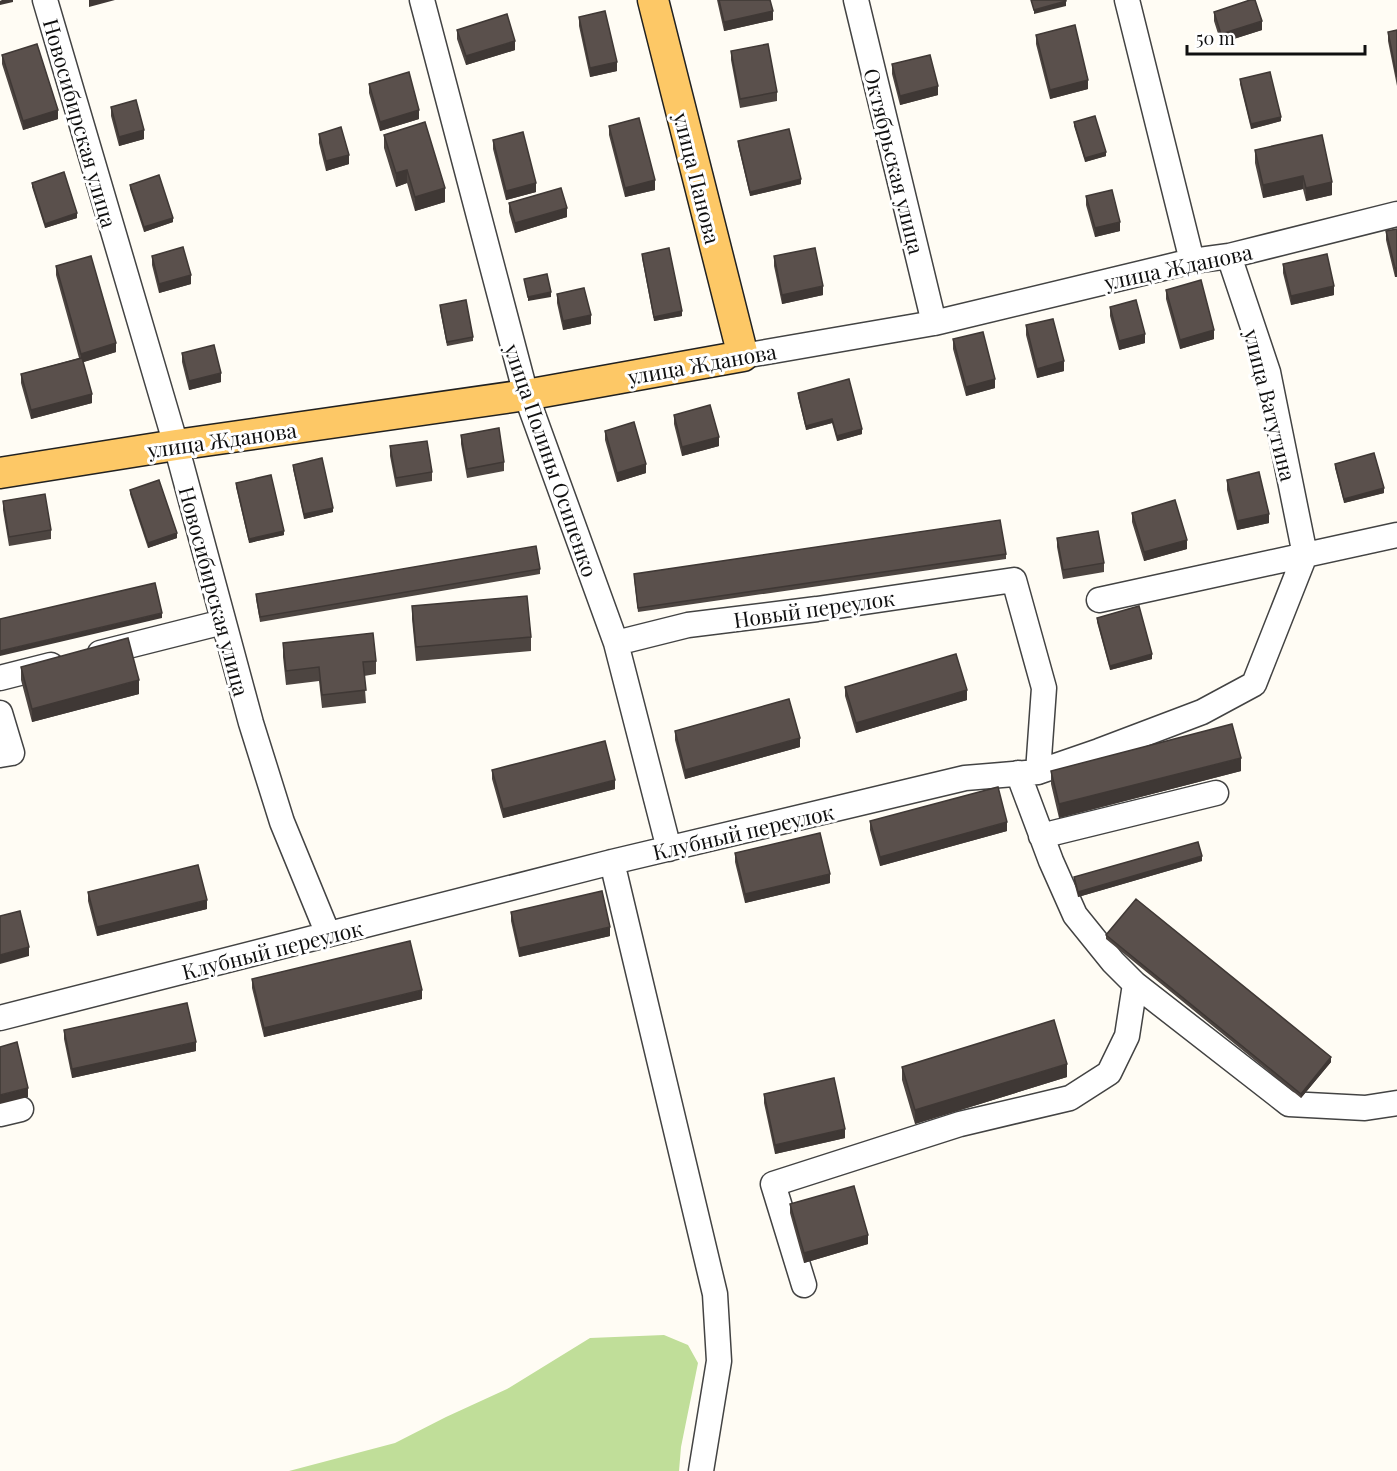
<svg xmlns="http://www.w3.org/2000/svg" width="1397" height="1471" viewBox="0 0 1397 1471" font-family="'Playfair Display',serif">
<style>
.forest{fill:#c0de99}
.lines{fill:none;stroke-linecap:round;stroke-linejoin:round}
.minor-casing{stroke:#434343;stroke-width:27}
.major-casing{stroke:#212121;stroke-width:33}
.minor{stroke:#fff;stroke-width:24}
.major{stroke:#fdc866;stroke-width:30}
.wall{fill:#4d4541}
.shaded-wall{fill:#3f3835}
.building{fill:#5a504c;stroke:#3f3835;stroke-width:1.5}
.labels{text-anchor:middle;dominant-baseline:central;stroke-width:6;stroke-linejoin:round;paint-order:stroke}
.street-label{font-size:21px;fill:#101010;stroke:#fff}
</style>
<rect width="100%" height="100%" fill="#fffcf4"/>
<!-- forest -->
<path class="forest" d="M664 1335 688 1345 698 1363 681 1447 679 1471H289L395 1443 446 1417 507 1389 590 1338Z"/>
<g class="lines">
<!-- minor casing -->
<g class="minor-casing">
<path id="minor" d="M45 0 176 445 251 723 282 822 328 934
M422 0 526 395 616 643 669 849
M856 0 934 323
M1127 0 1192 261
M1229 256 1268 372 1305 555
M743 356 934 323 1192 261 1229 256 1397 214
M1099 600 1397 535
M616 643 688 625 817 609 1014 580 1044 688 1038 772
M100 653 223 622
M0 678 51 665
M0 713 12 753 0 755
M1018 773 1051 861 1075 915 1113 962 1135 984 1289 1104 1365 1108 1397 1103
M1041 836 1216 793
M612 862 715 1294 719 1361 701 1471
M0 1018 612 862 965 778 1038 772 1099 751 1202 712 1254 684 1305 555
M0 1114 21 1109
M804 1285 773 1184 960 1124 1070 1098 1109 1073 1127 1036 1135 984"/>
</g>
<!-- major casing -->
<g class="major-casing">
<path id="major" d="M0 473 176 445 526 395 743 356 653 0"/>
</g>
<!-- minor -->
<use href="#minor" class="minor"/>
<!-- major -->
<use href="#major" class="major"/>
</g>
<!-- wall -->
<path class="wall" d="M717 0H770L773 20 724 31Z
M1214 12 1262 30 1221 43 1214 21Z
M579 17 617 71 590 77 579 26Z
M457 30 515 50 466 65 457 39Z
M1397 30V86L1388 41V32Z
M1036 35 1088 89 1050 99 1036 44Z
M731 51 777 92V101L740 108 731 60Z
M2 55 58 119 23 130 2 64Z
M892 64 938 95 900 105 892 74Z
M1240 79 1281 121 1251 129 1240 84Z
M369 84 419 119 380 131 369 93Z
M111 107 144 139 119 146 111 116Z
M1074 122 1106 156 1085 162 1074 126Z
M609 126 655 190 625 197 609 135Z
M319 134 349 164 326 171 319 143Z
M384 135 445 202 415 211 407 183 396 187 384 148Z
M1322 135 1332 195 1306 201 1303 189 1263 198 1255 163V150Z
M493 140 536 192 506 200 493 149Z
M738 141 801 184 750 196 738 145Z
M32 183 77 218 45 228 32 187Z
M130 185 173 222 144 232 130 189Z
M1086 196 1120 231 1095 237 1086 205Z
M509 203 567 217 515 233 509 212Z
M1397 229V277H1395L1386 240V231Z
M642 254 682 316 654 321 642 258Z
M152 256 191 284 159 293 152 265Z
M774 256 823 295 782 304 774 266Z
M1283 264 1334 295 1291 305 1283 273Z
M56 266 116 352 83 362 92 403 31 419 21 383V374L79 358 56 275Z
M1166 290 1214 339 1180 349 1166 299Z
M557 294 591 324 563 330 557 303Z
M440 305 473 337V341L447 346 440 310Z
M1110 307 1145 343 1119 350 1110 316Z
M1026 325 1064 371 1037 378 1026 335Z
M953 339 995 388 966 396 953 349Z
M182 353 221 382 189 390 182 362Z
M798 393 862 434 837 441 832 423 806 430 798 397Z
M674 415 719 446 682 456 674 424Z
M605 431 646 473 617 482 605 440Z
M461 435 504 462V471L467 478 461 444Z
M390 446 432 472V481L396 487 390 456Z
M1335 464 1384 493 1344 503 1335 468Z
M293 465 333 512 304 519 293 469Z
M1227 480 1269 523 1237 530 1227 490Z
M236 483 284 535 249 543 236 487Z
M130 490 177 538 148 548 130 494Z
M3 501 51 530V539L9 546 3 510Z
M1132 513 1187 549 1144 561 1132 522Z
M1057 538 1104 563V572L1063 579 1057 547Z
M1006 554V559L638 612 634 578V574Z
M540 569V574L260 622 256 599V594Z
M412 606 531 637V651L416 661 412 619Z
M1097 618 1152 659 1110 670 1097 622Z
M283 643 376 661V674L364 676 366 703 322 708 319 681 286 685 283 657Z
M21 667 139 694 32 722 21 680Z
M845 687 967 700 856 733 845 696Z
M675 731 800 747 685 779 675 740Z
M492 770 615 789 503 818 492 779Z
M1051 771H1241L1059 818 1051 784Z
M870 821 1007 831 880 866 870 830Z
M735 853 830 883 745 903 735 862Z
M1202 861 1078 897 1074 882V877Z
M88 892 207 909 97 936 88 901Z
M511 912 610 936 519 957 511 921Z
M1106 935 1331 1062 1301 1098 1106 939Z
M252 979 422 999 264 1037 252 988Z
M64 1030 196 1051 72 1078 64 1039Z
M902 1067 1067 1077 915 1124 902 1080Z
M764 1094 845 1138 775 1154 764 1103Z
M790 1204 868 1244 804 1263 790 1213Z"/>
<!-- shaded-wall -->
<path class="shaded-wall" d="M2 0H13V2L0 5V1Z
M89 0H115L89 7Z
M1066 1V6L1034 14V10Z
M773 11V20L724 31V22Z
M1262 21V30L1221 43V34Z
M515 41V50L466 65V56Z
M617 62V71L590 77V68Z
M1088 80V89L1050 99V90Z
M938 86V95L900 105V96Z
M58 110V119L23 130V121Z
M419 110V119L380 131V122Z
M1281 117V121L1251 129V124Z
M144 130V139L119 146V137Z
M1106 152V156L1085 162V158Z
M349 155V164L326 171V161Z
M407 170V183L396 187V173Z
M1303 176V189L1263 198V185Z
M801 179V184L750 196V192Z
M655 180V190L625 197V188Z
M1332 182V195L1306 201V188Z
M536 183V192L506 200V191Z
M445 188V202L415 211V197Z
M567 208V217L515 233V223Z
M77 213V218L45 228V224Z
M173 218V222L144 232V227Z
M1120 222V231L1095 237V228Z
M1395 268H1397V277H1395Z
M191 275V284L159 293V284Z
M823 286V295L782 304V295Z
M1334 286V295L1291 305V296Z
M551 292V297L528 301V297Z
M682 311V316L654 321V317Z
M591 315V324L563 330V321Z
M1214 330V339L1180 349V340Z
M1145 334V343L1119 350V341Z
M116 343V352L81 363V354Z
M1064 361V371L1037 378V369Z
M221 373V382L189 390V381Z
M995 379V388L966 396V387Z
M92 394V403L31 419V410Z
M832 419V423L806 430V426Z
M862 429V434L837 441V436Z
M719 437V446L682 456V447Z
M646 464V473L617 482V473Z
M1384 488V493L1344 503V499Z
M333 508V512L304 519V514Z
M1269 514V523L1237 530V521Z
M284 531V535L249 543V539Z
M177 533V538L148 548V543Z
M1187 540V549L1144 561V552Z
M162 613V618L0 656V651Z
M1152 654V659L1110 670V666Z
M139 680V694L32 722V709Z
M967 690V700L856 733V723Z
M800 738V747L685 779V770Z
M1241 758V771L1059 818V804Z
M615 780V789L503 818V809Z
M1007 822V831L880 866V857Z
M1202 856V861L1078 897V892Z
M830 874V883L745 903V894Z
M207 900V909L97 936V927Z
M610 927V936L519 957V948Z
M29 947V956L0 964V955Z
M422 990V999L264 1037V1028Z
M196 1042V1051L72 1078V1069Z
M1331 1057V1062L1301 1098V1094Z
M1067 1064V1077L915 1124V1110Z
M28 1088V1097L0 1104V1095Z
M845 1129V1138L775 1154V1145Z
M868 1235V1244L804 1263V1253Z"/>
<!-- building -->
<path class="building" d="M719 0H770L773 11 724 22Z
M1031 0H1066V1L1034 10Z
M1250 0H1255L1262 21 1221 34 1214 12Z
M605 11 617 62 590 68 579 17Z
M507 14 515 41 466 56 457 30Z
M1075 25 1088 80 1050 90 1036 35Z
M1397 30V77L1388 32Z
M37 44 58 110 23 121 2 55Z
M768 44 777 92 740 99 731 51Z
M930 55 938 86 900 96 892 64Z
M409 72 419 110 380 122 369 84Z
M1270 72 1281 117 1251 124 1240 79Z
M136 100 144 130 119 137 111 107Z
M1095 116 1106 152 1085 158 1074 122Z
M639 118 655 180 625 188 609 126Z
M425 122 445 188 415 197 407 170 396 173 384 135Z
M341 127 349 155 326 161 319 134Z
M789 129 801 179 750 192 738 141Z
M523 132 536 183 506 191 493 140Z
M1322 135 1332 182 1306 188 1303 176 1263 185 1255 150Z
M64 172 77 213 45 224 32 183Z
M159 175 173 218 144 227 130 185Z
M561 188 567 208 515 223 509 203Z
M1112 190 1120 222 1095 228 1086 196Z
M1397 229V268H1395L1386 231Z
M183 247 191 275 159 284 152 256Z
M669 248 682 311 654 317 642 254Z
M815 248 823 286 782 295 774 256Z
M1327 254 1334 286 1291 296 1283 264Z
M91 256 116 343 81 354 56 266Z
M547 274 551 292 528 297 524 279Z
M1201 280 1214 330 1180 340 1166 290Z
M584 288 591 315 563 321 557 294Z
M466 300 473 337 447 342 440 305Z
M1136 300 1145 334 1119 341 1110 307Z
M1053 319 1064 361 1037 369 1026 325Z
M983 332 995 379 966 387 953 339Z
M214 345 221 373 189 381 182 353Z
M82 358 92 394 31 410 21 374Z
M849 379 862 429 837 436 832 419 806 426 798 393Z
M710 405 719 437 682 447 674 415Z
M634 422 646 464 617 473 605 431Z
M499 428 504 462 467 469 461 435Z
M427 441 432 472 396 478 390 446Z
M1374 453 1384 488 1344 499 1335 464Z
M322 458 333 508 304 514 293 465Z
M1259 472 1269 514 1237 521 1227 480Z
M271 475 284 531 249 539 236 483Z
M159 480 177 533 148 543 130 490Z
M45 494 51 530 9 537 3 501Z
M1175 500 1187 540 1144 552 1132 513Z
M1000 520 1006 554 638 608 634 574Z
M1098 531 1104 563 1063 570 1057 538Z
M536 546 540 569 260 617 256 594Z
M155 583 162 613 0 651V619Z
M527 596 531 637 416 647 412 606Z
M1139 606 1152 654 1110 666 1097 618Z
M373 633 376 661 363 662 366 690 322 695 319 667 286 671 283 643Z
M128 638 139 680 32 709 21 667Z
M956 654 967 690 856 723 845 687Z
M789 699 800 738 685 770 675 731Z
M1232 724 1241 758 1059 804 1051 771Z
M605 741 615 780 503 809 492 770Z
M998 787 1007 822 880 857 870 821Z
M820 833 830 874 745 894 735 853Z
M1198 842 1202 856 1078 892 1074 877Z
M198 865 207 900 97 927 88 892Z
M602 891 610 927 519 948 511 912Z
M1136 899 1331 1057 1301 1094 1106 935Z
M20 911 29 947 0 955V916Z
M410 941 422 990 264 1028 252 979Z
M187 1003 196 1042 72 1069 64 1030Z
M1054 1020 1067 1064 915 1110 902 1067Z
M17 1042 28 1088 0 1095V1047Z
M834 1078 845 1129 775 1145 764 1094Z
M854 1186 868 1235 804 1253 790 1204Z"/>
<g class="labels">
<!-- street labels -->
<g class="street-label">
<text transform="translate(81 123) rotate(74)">Новосибирская улица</text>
<text transform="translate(895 161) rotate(76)">Октябрьская улица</text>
<text transform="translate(698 178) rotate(76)">улица Панова</text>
<text transform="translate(1178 266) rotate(-12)">улица Жданова</text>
<text transform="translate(702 363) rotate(-10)">улица Жданова</text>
<text transform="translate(1271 405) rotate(76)">улица Ватутина</text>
<text transform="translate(222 439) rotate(-8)">улица Жданова</text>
<text transform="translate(552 460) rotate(71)">улица Полины Осипенко</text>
<text transform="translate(215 591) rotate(75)">Новосибирская улица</text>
<text transform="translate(814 608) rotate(-8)">Новый переулок</text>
<text transform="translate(743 831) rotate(-13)">Клубный переулок</text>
<text transform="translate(272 949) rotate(-14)">Клубный переулок</text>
</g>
</g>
<!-- scale -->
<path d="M1187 45v9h178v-9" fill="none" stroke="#101010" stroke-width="3"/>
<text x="1196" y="45" font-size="18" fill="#101010" stroke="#ffffff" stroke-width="4.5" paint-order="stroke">50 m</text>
</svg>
